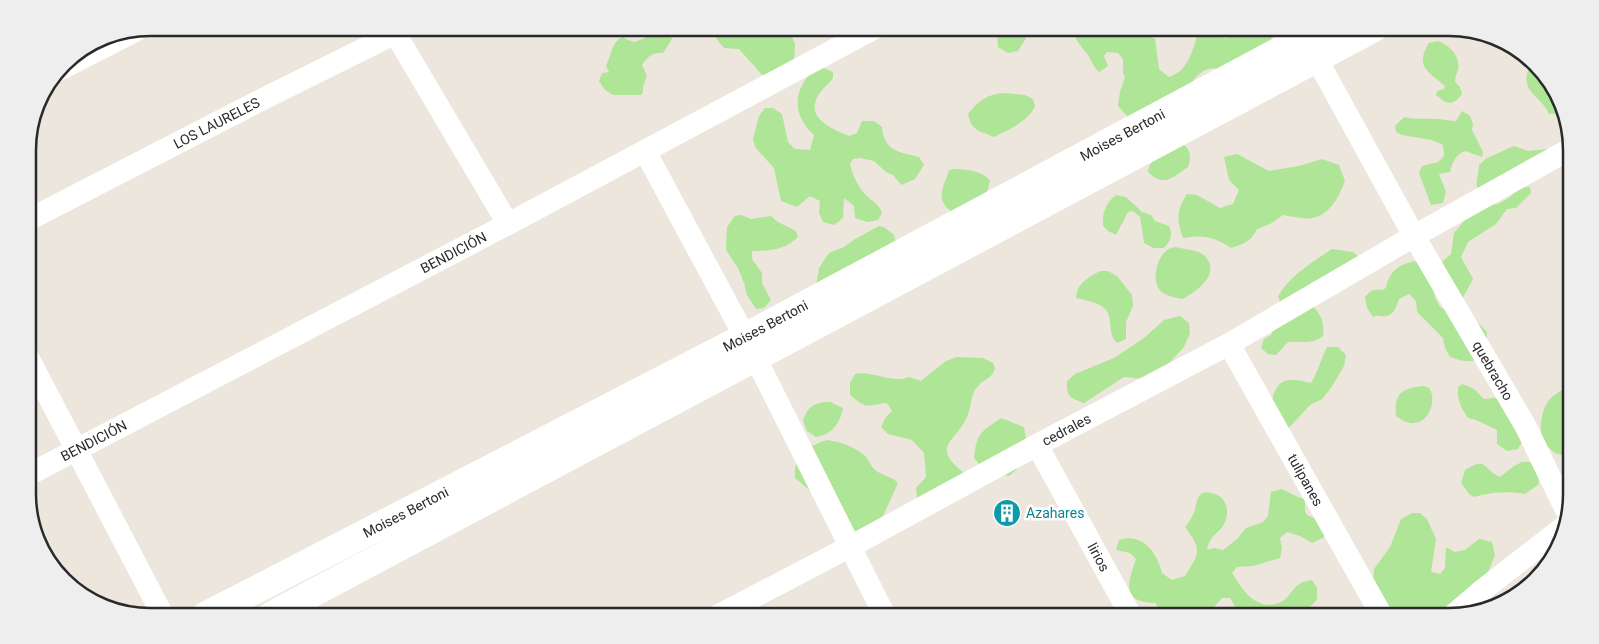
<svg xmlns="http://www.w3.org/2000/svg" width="1599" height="644" viewBox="0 0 1599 644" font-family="Roboto,sans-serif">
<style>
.green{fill:#afe596}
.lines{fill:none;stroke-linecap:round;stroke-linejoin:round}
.minor{stroke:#fff;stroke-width:22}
.tertiary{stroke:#fff;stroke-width:28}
.labels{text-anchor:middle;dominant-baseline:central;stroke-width:5;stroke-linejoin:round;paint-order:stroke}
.street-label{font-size:14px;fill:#2a2a2a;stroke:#fff}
.culture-label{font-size:14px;fill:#0d838f;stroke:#fff;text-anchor:start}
.rim{fill:none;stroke:#2a2a2a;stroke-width:2.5}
</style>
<rect width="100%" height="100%" fill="#ede6dc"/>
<!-- green -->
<path class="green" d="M649 28C663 27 667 25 672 39L663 53C652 53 649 55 642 65L647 76 643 86V92L641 95H613L605 90 599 81 602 73 609 72 606 66C612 54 611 42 624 36L625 39 634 42 645 38Z
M717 28H788L795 44 794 60 779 72 762 75 739 49 724 48 712 33Z
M1000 28H1018L1026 38 1018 51 1008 53 998 47 997 33Z
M1078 28H1146L1149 35 1155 39 1159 69 1169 77C1188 72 1194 48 1198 31L1226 38 1236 32 1238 28H1293L1271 38 1275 45 1228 75C1225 73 1221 70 1217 69 1204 66 1193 78 1189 89L1128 117 1118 106 1120 92 1125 77 1123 73V59L1118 53 1107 52 1104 56 1108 66 1099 72C1093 67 1092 61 1088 55 1082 47 1076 42 1073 31Z
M1438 41C1449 45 1461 56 1458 70 1456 75 1455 77 1455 82L1460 87 1462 94 1457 100 1451 103 1445 102 1436 95 1437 91 1444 89 1445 86C1427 71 1415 66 1429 43Z
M824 68 833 72V78C828 85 819 91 816 100 808 120 835 130 849 136L857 133 862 121H874L882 127C884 151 899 152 919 157L924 165 915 179 901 185 893 175 886 172 874 161 860 158 853 159 850 164C853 177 859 189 869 198 875 203 879 205 882 213L878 220 867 222 855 218 854 206 844 198 843 218 834 225 823 222 819 213 820 201 810 196 797 207 781 201 774 168 755 147 753 139 759 116 765 108H773L782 114 788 142 795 149 810 150 814 135C791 114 793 89 815 69Z
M1529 68H1534L1549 83 1561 113 1549 114C1542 96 1519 92 1529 68Z
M1003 93 1025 95 1033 99 1035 106C1029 121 1008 130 994 137 980 131 971 131 968 114 978 101 986 95 1003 93Z
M1462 111 1470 116 1473 124 1472 130 1483 152 1482 157 1465 151C1456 154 1452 163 1450 172L1439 174 1446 192 1443 203 1431 205 1419 173 1422 166 1438 162 1444 156 1443 145 1432 140 1402 135 1396 132 1395 126 1404 117C1418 120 1424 118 1436 119 1443 119 1449 121 1456 121Z
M1179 141C1190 148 1192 155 1188 167 1173 177 1164 188 1148 172 1150 156 1167 149 1179 141Z
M1514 146 1528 151 1548 149 1485 194 1477 187C1476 179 1479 173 1479 165L1487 158Z
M1237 154 1269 171 1299 166 1322 159 1339 165 1345 181C1339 197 1330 215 1312 218 1303 220 1292 216 1283 215L1272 223 1257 229C1252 241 1244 244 1231 248 1211 236 1205 235 1183 238 1177 220 1176 211 1187 194L1197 195 1220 208 1233 204 1239 190 1229 180 1224 157Z
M955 169C969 170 980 170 990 180L988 189 982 201 952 212C934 199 944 187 949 170Z
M1520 187H1530L1531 193 1516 208 1507 209 1496 224 1468 242 1461 257 1473 279 1462 299 1440 268 1443 261 1451 254 1454 233 1468 216 1483 205 1498 204 1510 197Z
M1116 195 1126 197 1142 212 1151 215 1155 221 1169 226C1173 236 1171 240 1164 248H1153L1144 243 1140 217 1133 211 1128 212 1116 235 1108 231 1103 226C1102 212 1106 203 1116 195Z
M741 215 751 219 771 216 778 222 796 231 798 237C785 250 770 251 752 251V259L762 273V283L771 300 764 308 756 309 747 295 744 283 738 268 726 250 727 227 735 216Z
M879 226 884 227 894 235 897 248 890 292 882 306 865 308 816 286 819 268 829 253 844 247 855 239Z
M1175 247C1184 249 1199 250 1205 256 1222 274 1195 293 1182 299 1176 298 1168 296 1163 293 1150 284 1156 258 1167 250 1169 248 1172 248 1175 247Z
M1332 249 1353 252 1367 264 1281 305 1278 296C1291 275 1311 263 1332 249Z
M1417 261 1428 268 1435 297 1440 307 1451 312 1470 315 1487 332C1487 360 1476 367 1450 357L1445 348 1443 338 1417 312 1416 301 1409 294 1399 299C1397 305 1394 315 1386 316 1381 317 1379 314 1373 317L1367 308 1365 297C1370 291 1374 288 1382 290L1386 288C1389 271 1400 263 1417 261Z
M1100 271H1108L1117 276 1132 295 1133 306 1126 322V339L1117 343C1106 333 1115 316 1103 307 1096 302 1085 300 1076 298 1077 283 1088 278 1100 271Z
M1309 302C1320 313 1325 321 1323 336 1312 345 1301 341 1288 342L1276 355 1268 354 1261 348 1264 339 1271 335 1276 325Z
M1180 316 1189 323 1190 333 1184 347 1161 372 1145 379 1124 377 1084 403C1071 398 1066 397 1067 381L1075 374 1114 358 1144 338 1164 320Z
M1327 347H1338L1346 355 1344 366 1331 388 1322 399 1310 405 1287 430 1272 400C1278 376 1290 378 1311 383 1318 372 1321 359 1327 347Z
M957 357 983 358 993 363 995 369C990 380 986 378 979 385 970 393 972 406 967 417 955 443 930 446 964 473L917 498 916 488 926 477 924 453 912 440 888 434 881 427 886 417 892 411 887 403C867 405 867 410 850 395V383L855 374C873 370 891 384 909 377L921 381 946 361Z
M1463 384 1474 389 1484 399 1495 398 1509 399 1522 442 1518 449 1507 451 1497 444V430L1476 420 1468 418C1461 408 1457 400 1458 387Z
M1424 386 1429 388C1437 399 1430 421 1415 423 1407 424 1402 420 1396 416 1394 393 1402 388 1424 386Z
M1562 390H1567L1566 457 1555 453 1542 442C1540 429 1540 407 1552 397 1555 394 1559 392 1562 390Z
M824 402H830L843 408C840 424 831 435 816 437L807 431 803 421C807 409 811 404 824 402Z
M1001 418 1024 427 1027 445 1018 468 1009 476 984 470 974 458C977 432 981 432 1001 418Z
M827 440C841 442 856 447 866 457 870 462 872 469 878 472 886 477 891 476 898 483L883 516 857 543 826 499 808 489 795 478C793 456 808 446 827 440Z
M1522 462H1530C1537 469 1538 474 1539 484L1525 494C1509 491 1490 492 1474 497L1469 494 1461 483 1465 470C1488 456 1482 469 1500 477L1514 466Z
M1281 489C1290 492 1295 497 1305 499V511L1307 515 1318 520 1326 533 1323 538 1312 543 1300 536 1287 532 1280 538 1282 549 1280 558 1253 566 1237 567 1232 573C1242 590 1258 613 1281 602 1289 598 1293 587 1301 583 1304 581 1309 581 1312 580L1317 588V600L1300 616H1244L1236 608 1230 598H1222L1206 616H1160L1156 603C1121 602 1127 585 1136 559L1130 553 1116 550 1119 540C1142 532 1157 552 1162 573L1172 580 1185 576C1200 552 1202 550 1185 527 1189 522 1193 516 1195 510 1197 503 1196 497 1203 493 1207 491 1211 493 1215 494 1227 498 1230 512 1224 524 1218 535 1210 534 1207 550L1214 548 1223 550 1237 539 1246 528 1263 522 1268 516 1271 492Z
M1412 513H1420L1427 519 1436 539 1431 572 1440 574 1445 568 1446 547 1455 552 1465 550 1479 539 1492 542 1495 555 1480 592 1456 616H1392L1372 598 1374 569 1390 547 1401 519Z"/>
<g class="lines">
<!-- minor -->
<g class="minor">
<path d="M392 28 508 224"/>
<path id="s1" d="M1309 45 1414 236 1526 427 1565 508"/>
<path d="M61 69 137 30"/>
<path d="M645 151 745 337 885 616"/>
<path id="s2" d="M28 220 271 95 406 28"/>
<path id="s3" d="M1229 344 1382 616"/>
<path d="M29 359 163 616"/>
<path id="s4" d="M1037 445 1131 616"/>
<path id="s5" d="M30 474 508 224 875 28"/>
<path id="s6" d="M717 616 857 543 1037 445 1229 344 1414 236 1570 149"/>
<path d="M1452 616 1480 592 1565 526"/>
</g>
<!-- tertiary -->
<g class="tertiary">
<path id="s7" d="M205 616 745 337 1322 28"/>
<path d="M270 616 1374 28"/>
</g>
</g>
<!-- icons -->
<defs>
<g id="building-disc" transform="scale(1.4375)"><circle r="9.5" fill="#0f9aa8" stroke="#fff"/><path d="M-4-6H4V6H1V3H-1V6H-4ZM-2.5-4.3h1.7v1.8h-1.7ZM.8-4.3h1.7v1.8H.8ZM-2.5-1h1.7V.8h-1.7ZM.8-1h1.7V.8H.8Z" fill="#fff"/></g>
</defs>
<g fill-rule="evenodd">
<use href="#building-disc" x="1007" y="513"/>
</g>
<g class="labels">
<!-- street labels -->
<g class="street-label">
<text stroke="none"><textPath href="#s2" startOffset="212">LOS LAURELES</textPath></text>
<text stroke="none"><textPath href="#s7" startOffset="1036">Moises Bertoni</textPath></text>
<text stroke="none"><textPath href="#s5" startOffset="478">BENDICIÓN</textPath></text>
<text stroke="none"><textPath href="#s7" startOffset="631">Moises Bertoni</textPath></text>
<text stroke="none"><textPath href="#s1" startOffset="374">quebracho</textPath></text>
<text stroke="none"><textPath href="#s6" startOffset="396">cedrales</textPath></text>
<text stroke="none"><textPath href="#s5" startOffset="72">BENDICIÓN</textPath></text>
<text stroke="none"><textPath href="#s3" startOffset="156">tulipanes</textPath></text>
<text stroke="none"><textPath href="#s7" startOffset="226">Moises Bertoni</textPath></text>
<text stroke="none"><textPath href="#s4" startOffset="128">lirios</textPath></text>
</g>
<!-- culture labels -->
<g class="culture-label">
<text x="1026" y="513">Azahares</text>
</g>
</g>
<!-- crop -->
<path d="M0 0H1599V644H0ZM150 36H1449A114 114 0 0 1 1563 150V494A114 114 0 0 1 1449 608H150A114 114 0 0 1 36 494V150A114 114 0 0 1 150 36Z" fill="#eee" fill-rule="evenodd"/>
<path class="rim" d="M150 36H1449A114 114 0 0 1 1563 150V494A114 114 0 0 1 1449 608H150A114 114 0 0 1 36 494V150A114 114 0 0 1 150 36Z"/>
</svg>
